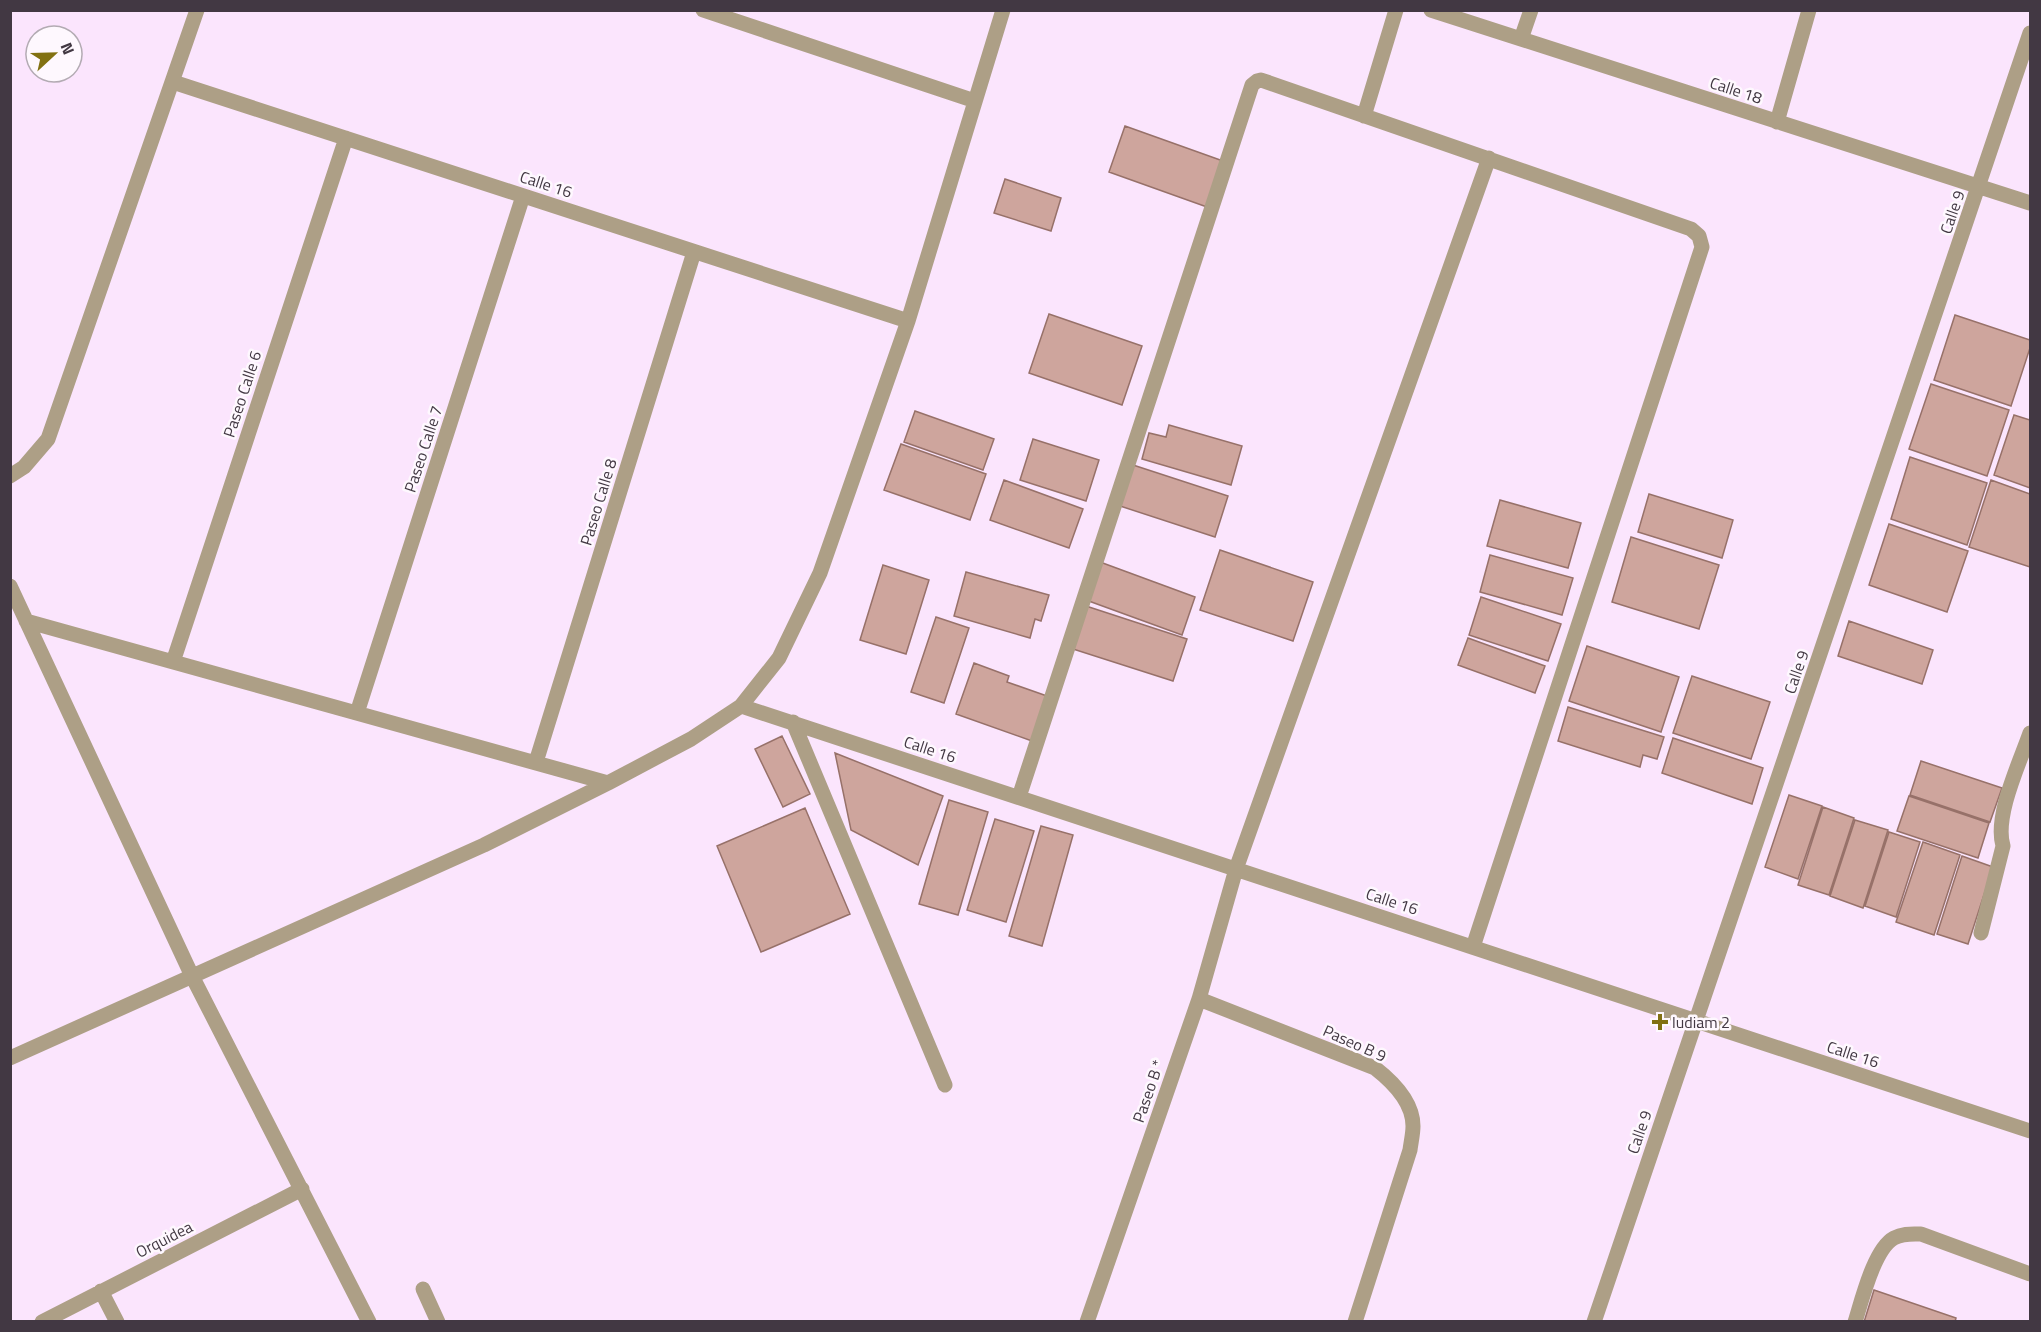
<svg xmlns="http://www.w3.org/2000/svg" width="2041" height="1332" viewBox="0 0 2041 1332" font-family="'Titillium Web',sans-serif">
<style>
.building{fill:#cea59d;stroke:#977169;stroke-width:1.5}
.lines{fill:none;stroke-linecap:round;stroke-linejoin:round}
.service{stroke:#ad9f86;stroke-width:15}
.minor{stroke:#ad9f86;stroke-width:15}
.poi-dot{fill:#827112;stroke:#fef8fe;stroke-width:2}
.labels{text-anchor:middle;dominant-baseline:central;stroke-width:5;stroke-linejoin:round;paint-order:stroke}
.street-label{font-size:16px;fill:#423843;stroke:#fef8fe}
.poi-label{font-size:16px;fill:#423843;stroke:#fef8fe;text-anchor:start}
</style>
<rect width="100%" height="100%" fill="#fbe5fd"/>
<!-- building -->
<path class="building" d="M1125 126 1223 161 1207 207 1109 172Z
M1005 179 1061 198 1051 231 994 213Z
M1049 314 1142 346 1122 405 1029 373Z
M1955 315 2030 340V348L2011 406 1934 380Z
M1931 384 2009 410 1987 476 1909 449Z
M915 411 994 439 983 470 904 442Z
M2014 415 2030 420V488L1994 475Z
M1169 425 1242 446 1231 485 1142 459 1149 433 1166 437Z
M1033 439 1099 460 1086 501 1020 480Z
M901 444 986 474 970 520 884 490Z
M1910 457 1987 483 1967 545 1891 519Z
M1130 464 1228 496 1215 537 1117 505Z
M1004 480 1083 509 1069 548 990 520Z
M1991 480 2030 494V567L1969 547Z
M1649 494 1733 520 1722 558 1638 532Z
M1500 500 1581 523 1568 568 1487 546Z
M1889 524 1968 551 1947 612 1869 585Z
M1631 537 1719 565 1699 629 1612 602Z
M1220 550 1313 582 1293 641 1200 610Z
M1490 555 1573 578 1562 615 1480 592Z
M1100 562 1195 597 1182 635 1086 600Z
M883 565 929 580 906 654 860 640Z
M966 572 1049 595 1041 621 1035 619 1030 638 954 616Z
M1481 597 1561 624 1548 661 1469 635Z
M1086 606 1187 639 1173 681 1073 649Z
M936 617 969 628 944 703 911 692Z
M1849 621 1933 650 1922 684 1838 656Z
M1468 638 1545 666 1535 693 1458 665Z
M1587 646 1679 677 1661 732 1569 701Z
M974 663 1009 676 1007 682 1047 696 1032 741 956 714Z
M1692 676 1770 702 1751 759 1673 733Z
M1568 707 1664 737 1657 759 1643 755 1640 767 1558 741Z
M782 736 810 794 783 807 755 749Z
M1673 738 1763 768 1752 804 1662 773Z
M835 753 943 796 918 865 851 830Z
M1921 761 2002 788 1990 822 1910 795Z
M1789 795 1822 806 1798 879 1765 867Z
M1909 796 1989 823 1978 858 1897 831Z
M949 800 988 812 958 915 919 904Z
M1823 807 1854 818 1829 895 1798 885Z
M805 808 850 914 761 952 717 846Z
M995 819 1034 831 1006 922 967 910Z
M1855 820 1888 830 1863 908 1830 896Z
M1041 826 1073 835 1042 946 1009 936Z
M1889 832 1920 842 1896 917 1865 906Z
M1923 842 1960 855 1934 935 1896 922Z
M1962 856 1993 867 1968 944 1937 934Z
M1874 1290 1956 1318 1955 1322H1864Z"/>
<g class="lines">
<!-- service -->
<path class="service" d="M423 1289 438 1322"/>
<!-- minor -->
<path class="minor" d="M703 10 975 101
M1431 10 2030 203
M1521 39 1531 10
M173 82 908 321
M1364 116 1396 10
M1777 122 1809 10
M10 476 24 467 48 439 197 10
M10 586 192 976 369 1322
M26 621 608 783
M173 662 346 138
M741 706 2030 1131
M357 713 523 196
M793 722 945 1085
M536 762 694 252
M1019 797 1252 85 1257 81 1261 80 1691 229 1699 236 1702 247 1473 947
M1981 933 2003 846C1994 816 2020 762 2030 733
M1199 999 1375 1068C1393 1082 1413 1102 1413 1126 1413 1134 1411 1142 1410 1150L1355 1322
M10 1058 484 845 608 783 691 739 741 706 779 658 820 573 908 321 1003 10
M101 1291 117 1322
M42 1322 302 1189
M1087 1322 1199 999 1236 869 1489 158
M1594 1322 2030 33
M1855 1322C1862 1300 1874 1249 1894 1238 1903 1233 1912 1234 1921 1234L2030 1274"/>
</g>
<!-- markers -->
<path class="poi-dot" d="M1657 1013h6v6h6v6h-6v6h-6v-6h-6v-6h6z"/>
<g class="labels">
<!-- street labels -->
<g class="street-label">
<text transform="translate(1736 90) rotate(18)">Calle 18</text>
<text transform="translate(546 184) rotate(18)">Calle 16</text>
<text transform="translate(1952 212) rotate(-71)">Calle 9</text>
<text transform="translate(242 394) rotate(-72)">Paseo Calle 6</text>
<text transform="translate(423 449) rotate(-72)">Paseo Calle 7</text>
<text transform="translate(598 502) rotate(-73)">Paseo Calle 8</text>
<text transform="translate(1796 672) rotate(-71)">Calle 9</text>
<text transform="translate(930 749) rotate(18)">Calle 16</text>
<text transform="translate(1392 901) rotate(18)">Calle 16</text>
<text transform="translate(1355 1043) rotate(24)">Paseo B 9</text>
<text transform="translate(1853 1054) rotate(18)">Calle 16</text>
<text transform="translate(1148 1091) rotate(-71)">Paseo B *</text>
<text transform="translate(1639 1132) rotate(-71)">Calle 9</text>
<text transform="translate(164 1239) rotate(-27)">Orquidea</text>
</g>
<!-- poi labels -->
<g class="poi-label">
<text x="1672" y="1022">ludiam 2</text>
</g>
</g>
<!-- border -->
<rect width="2041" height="1332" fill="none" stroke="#423843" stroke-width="24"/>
<!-- north arrow -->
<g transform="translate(54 54) rotate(68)"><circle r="28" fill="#fef8fe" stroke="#b3abb3" stroke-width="1.5"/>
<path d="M0-4.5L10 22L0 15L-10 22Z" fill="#827112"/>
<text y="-9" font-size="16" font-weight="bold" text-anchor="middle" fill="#423843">N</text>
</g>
</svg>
